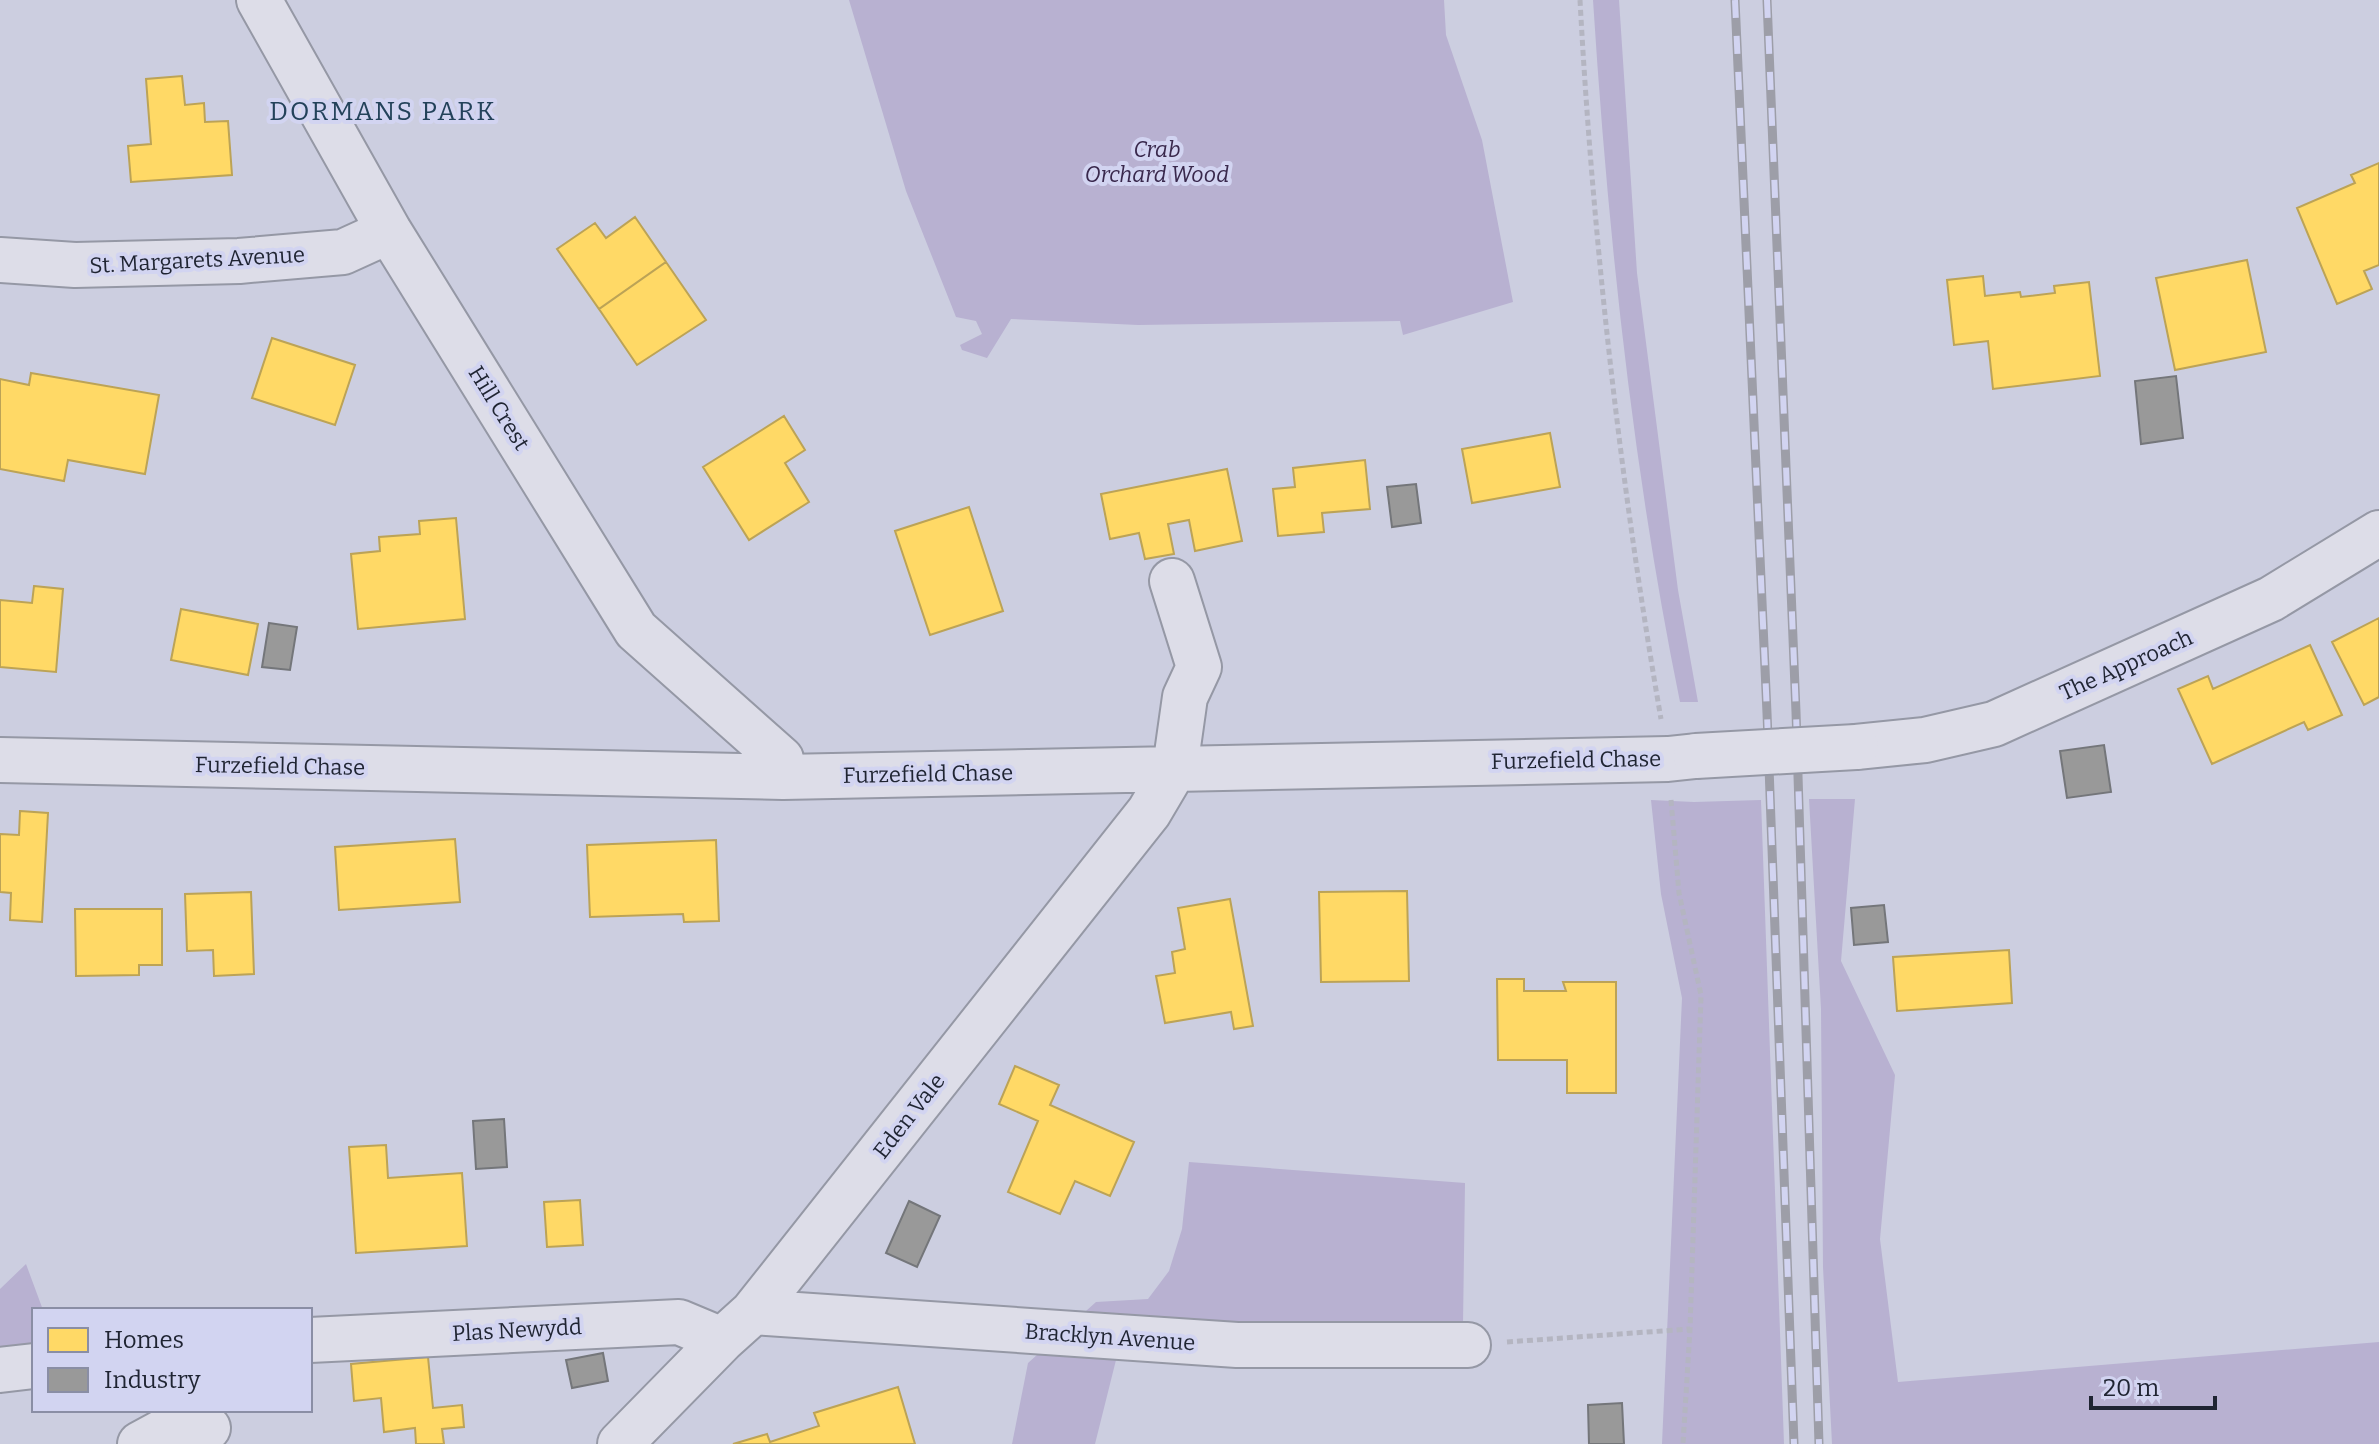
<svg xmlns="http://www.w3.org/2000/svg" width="2379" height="1444" viewBox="0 0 2379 1444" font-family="Bitter,serif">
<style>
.green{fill:#b8b1d1}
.homes{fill:#ffd966;stroke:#bca356;stroke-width:2}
.industry{fill:#999;stroke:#74767a;stroke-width:2}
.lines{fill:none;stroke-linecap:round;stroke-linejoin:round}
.minor-casing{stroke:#9598a5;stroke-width:48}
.path{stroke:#b4b5c1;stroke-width:5;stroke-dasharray:6 4;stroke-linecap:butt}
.minor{stroke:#dddde8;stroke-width:44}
.rail-casing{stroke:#9d9ea8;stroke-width:9}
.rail{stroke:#d2d4f1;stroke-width:6;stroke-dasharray:18;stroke-linecap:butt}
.minor-bridge-casing{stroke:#9598a5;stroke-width:48;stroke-linecap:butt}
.minor-bridge{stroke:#dddde8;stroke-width:44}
.labels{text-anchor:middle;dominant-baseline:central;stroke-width:8;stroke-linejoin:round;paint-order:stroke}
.park-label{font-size:22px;font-style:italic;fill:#39284c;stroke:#d2d4f1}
.street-label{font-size:22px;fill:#1f2432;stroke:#d2d4f1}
.quarter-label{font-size:26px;letter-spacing:2px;fill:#23425a;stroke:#d2d4f1}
</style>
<rect width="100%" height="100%" fill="#cccee0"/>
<!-- green -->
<path class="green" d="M849 0H1444L1446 35 1482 140 1513 302 1403 335 1400 321 1138 325 1011 319 987 358 962 350 960 345 982 334 976 321 956 317 906 191Z
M1593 0H1619L1637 273 1678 590 1698 702H1680C1633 471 1608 236 1593 0Z
M1809 799H1855L1841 961 1895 1075 1880 1239 1898 1382 2379 1342V1444H1832L1823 1267 1821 1009Z
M1651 800 1694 802 1761 800 1784 1444H1662L1682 998 1661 894Z
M1189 1162 1465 1183 1463 1324 1344 1329 1126 1320 1095 1444H1012L1028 1363 1096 1302 1148 1299 1169 1271 1182 1229Z
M26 1264 43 1310H34V1351L0 1356V1289Z"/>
<!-- homes -->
<path class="homes" d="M182 76 185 105 204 103 205 122 228 121 232 175 131 182 128 146 151 144 146 79Z
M2379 163V265L2364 271 2372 289 2337 304 2297 208 2355 183 2351 175Z
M635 217 666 262 599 309 557 249 595 223 606 238Z
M2247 260 2266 352 2175 370 2156 278Z
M666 262 706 320 637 365 599 309Z
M1983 276 1985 296 2020 292 2021 297 2055 293 2054 286 2089 282 2100 376 1993 389 1988 341 1954 345 1947 280Z
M272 338 355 365 335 425 252 398Z
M31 373 159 395 145 474 68 460 64 481 0 469V379L29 385Z
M784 416 805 450 785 463 809 502 749 540 703 467Z
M1550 433 1560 487 1472 503 1462 449Z
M1365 460 1370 509 1322 513 1324 532 1278 536 1273 489 1295 487 1293 468Z
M1227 469 1242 541 1195 551 1189 520 1168 524 1174 554 1145 559 1139 533 1110 539 1101 494Z
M969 507 1003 611 930 635 895 531Z
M456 518 465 619 358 629 351 554 380 551 379 537 420 534 419 521Z
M34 586 63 589 56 672 0 667V600L32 603Z
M181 609 258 624 248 675 171 660Z
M2379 618V697L2364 705 2332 642Z
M2310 645 2342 715 2308 730 2304 722 2212 764 2178 689 2208 676 2213 689Z
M20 811 48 813 42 922 10 920 11 893 0 892V834L19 835Z
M455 839 460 902 339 910 335 847Z
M716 840 719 921 684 922 683 914 590 917 587 845Z
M1407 891 1409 981 1321 982 1319 892Z
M251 892 254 974 214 976 213 950 187 951 185 894Z
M1230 899 1253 1026 1234 1029 1231 1012 1165 1023 1156 976 1175 973 1172 952 1185 949 1178 908Z
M75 909H162V965H139V975L76 976Z
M2009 950 2012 1003 1897 1011 1893 957Z
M1497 979H1524V991H1566L1563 982H1616V1093H1567V1060H1498Z
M1015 1066 1059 1085 1050 1105 1134 1142 1110 1196 1075 1181 1060 1214 1008 1192 1038 1121 999 1104Z
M386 1145 388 1178 462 1173 467 1246 356 1253 349 1147Z
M580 1200 583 1245 547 1247 544 1202Z
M428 1357 433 1408 462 1405 464 1427 442 1429 444 1444H416L415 1428 384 1432 381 1398 354 1401 351 1364Z
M898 1387 915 1444H733L767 1434 770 1442 819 1426 814 1413Z"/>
<!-- industry -->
<path class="industry" d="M2176 376 2183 438 2141 444 2135 381Z
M1416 484 1421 523 1392 527 1387 487Z
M269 623 297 627 290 670 262 667Z
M2104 745 2111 792 2067 798 2060 751Z
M1884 905 1888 942 1854 945 1851 908Z
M504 1119 507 1167 476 1169 473 1121Z
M909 1201 940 1216 917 1267 886 1253Z
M603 1353 608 1381 572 1388 566 1360Z
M1622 1403 1624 1444H1589L1588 1405Z"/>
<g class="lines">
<!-- minor casing -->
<g class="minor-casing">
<path id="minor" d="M259 0 389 231 636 630 781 759 783 777
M0 260 75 265 239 261 343 252 389 231
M1856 747 1925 740 1994 724 2271 599 2379 533
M0 760 783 777 1668 759 1696 756
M753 1312 1237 1345H1468
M310 1340 679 1322 722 1340
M0 1370 34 1366
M140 1444 164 1431 208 1428
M620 1444 722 1340 753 1312 1149 812 1175 768 1185 697 1199 667 1172 581"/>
</g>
<!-- path -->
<path class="path" d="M1580 0C1593 240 1620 482 1661 719
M1671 800 1679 893 1701 995 1690 1329 1683 1444
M1507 1342 1690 1329"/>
<!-- minor -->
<use href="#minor" class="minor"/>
<!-- rail casing -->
<g class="rail-casing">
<path id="rail" d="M1735 0 1767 713 1794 1444
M1767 0 1796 712 1819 1444"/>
</g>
<!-- rail -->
<use href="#rail" class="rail"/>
<!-- minor-bridge casing -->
<g class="minor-bridge-casing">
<path id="minor-bridge" d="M1696 756 1856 747"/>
</g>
<!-- minor-bridge -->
<use href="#minor-bridge" class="minor-bridge"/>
</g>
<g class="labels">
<!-- park labels -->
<g class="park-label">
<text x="1157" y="149">Crab<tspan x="1157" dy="25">Orchard Wood</tspan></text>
</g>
<!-- street labels -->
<g class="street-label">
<text transform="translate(197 260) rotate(-3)">St. Margarets Avenue</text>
<text transform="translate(499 408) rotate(58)">Hill Crest</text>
<text transform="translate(2126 665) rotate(-24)">The Approach</text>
<text transform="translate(1576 760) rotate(-1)">Furzefield Chase</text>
<text transform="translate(280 766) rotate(1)">Furzefield Chase</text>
<text transform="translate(928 774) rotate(-1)">Furzefield Chase</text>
<text transform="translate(909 1116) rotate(-52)">Eden Vale</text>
<text transform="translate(517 1330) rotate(-3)">Plas Newydd</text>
<text transform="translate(1110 1337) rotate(4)">Bracklyn Avenue</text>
</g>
<!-- quarter labels -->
<g class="quarter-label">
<text x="383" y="111">DORMANS PARK</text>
</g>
</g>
<!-- legend -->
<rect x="32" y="1308" width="280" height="104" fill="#d2d4f1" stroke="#8a8ea5" stroke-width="2"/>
<rect x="48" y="1328" width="40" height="24" fill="#ffd966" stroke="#8a8ea5" stroke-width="2"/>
<text x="104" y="1348" font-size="24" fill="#1f2432">Homes</text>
<rect x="48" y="1368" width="40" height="24" fill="#999999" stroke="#8a8ea5" stroke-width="2"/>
<text x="104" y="1388" font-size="24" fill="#1f2432">Industry</text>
<!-- scale -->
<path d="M2091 1396v12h124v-12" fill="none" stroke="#1f2432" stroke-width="4"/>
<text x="2103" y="1396" font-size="24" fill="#1f2432" stroke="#d2d4f1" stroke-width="6" paint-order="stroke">20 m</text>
</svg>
